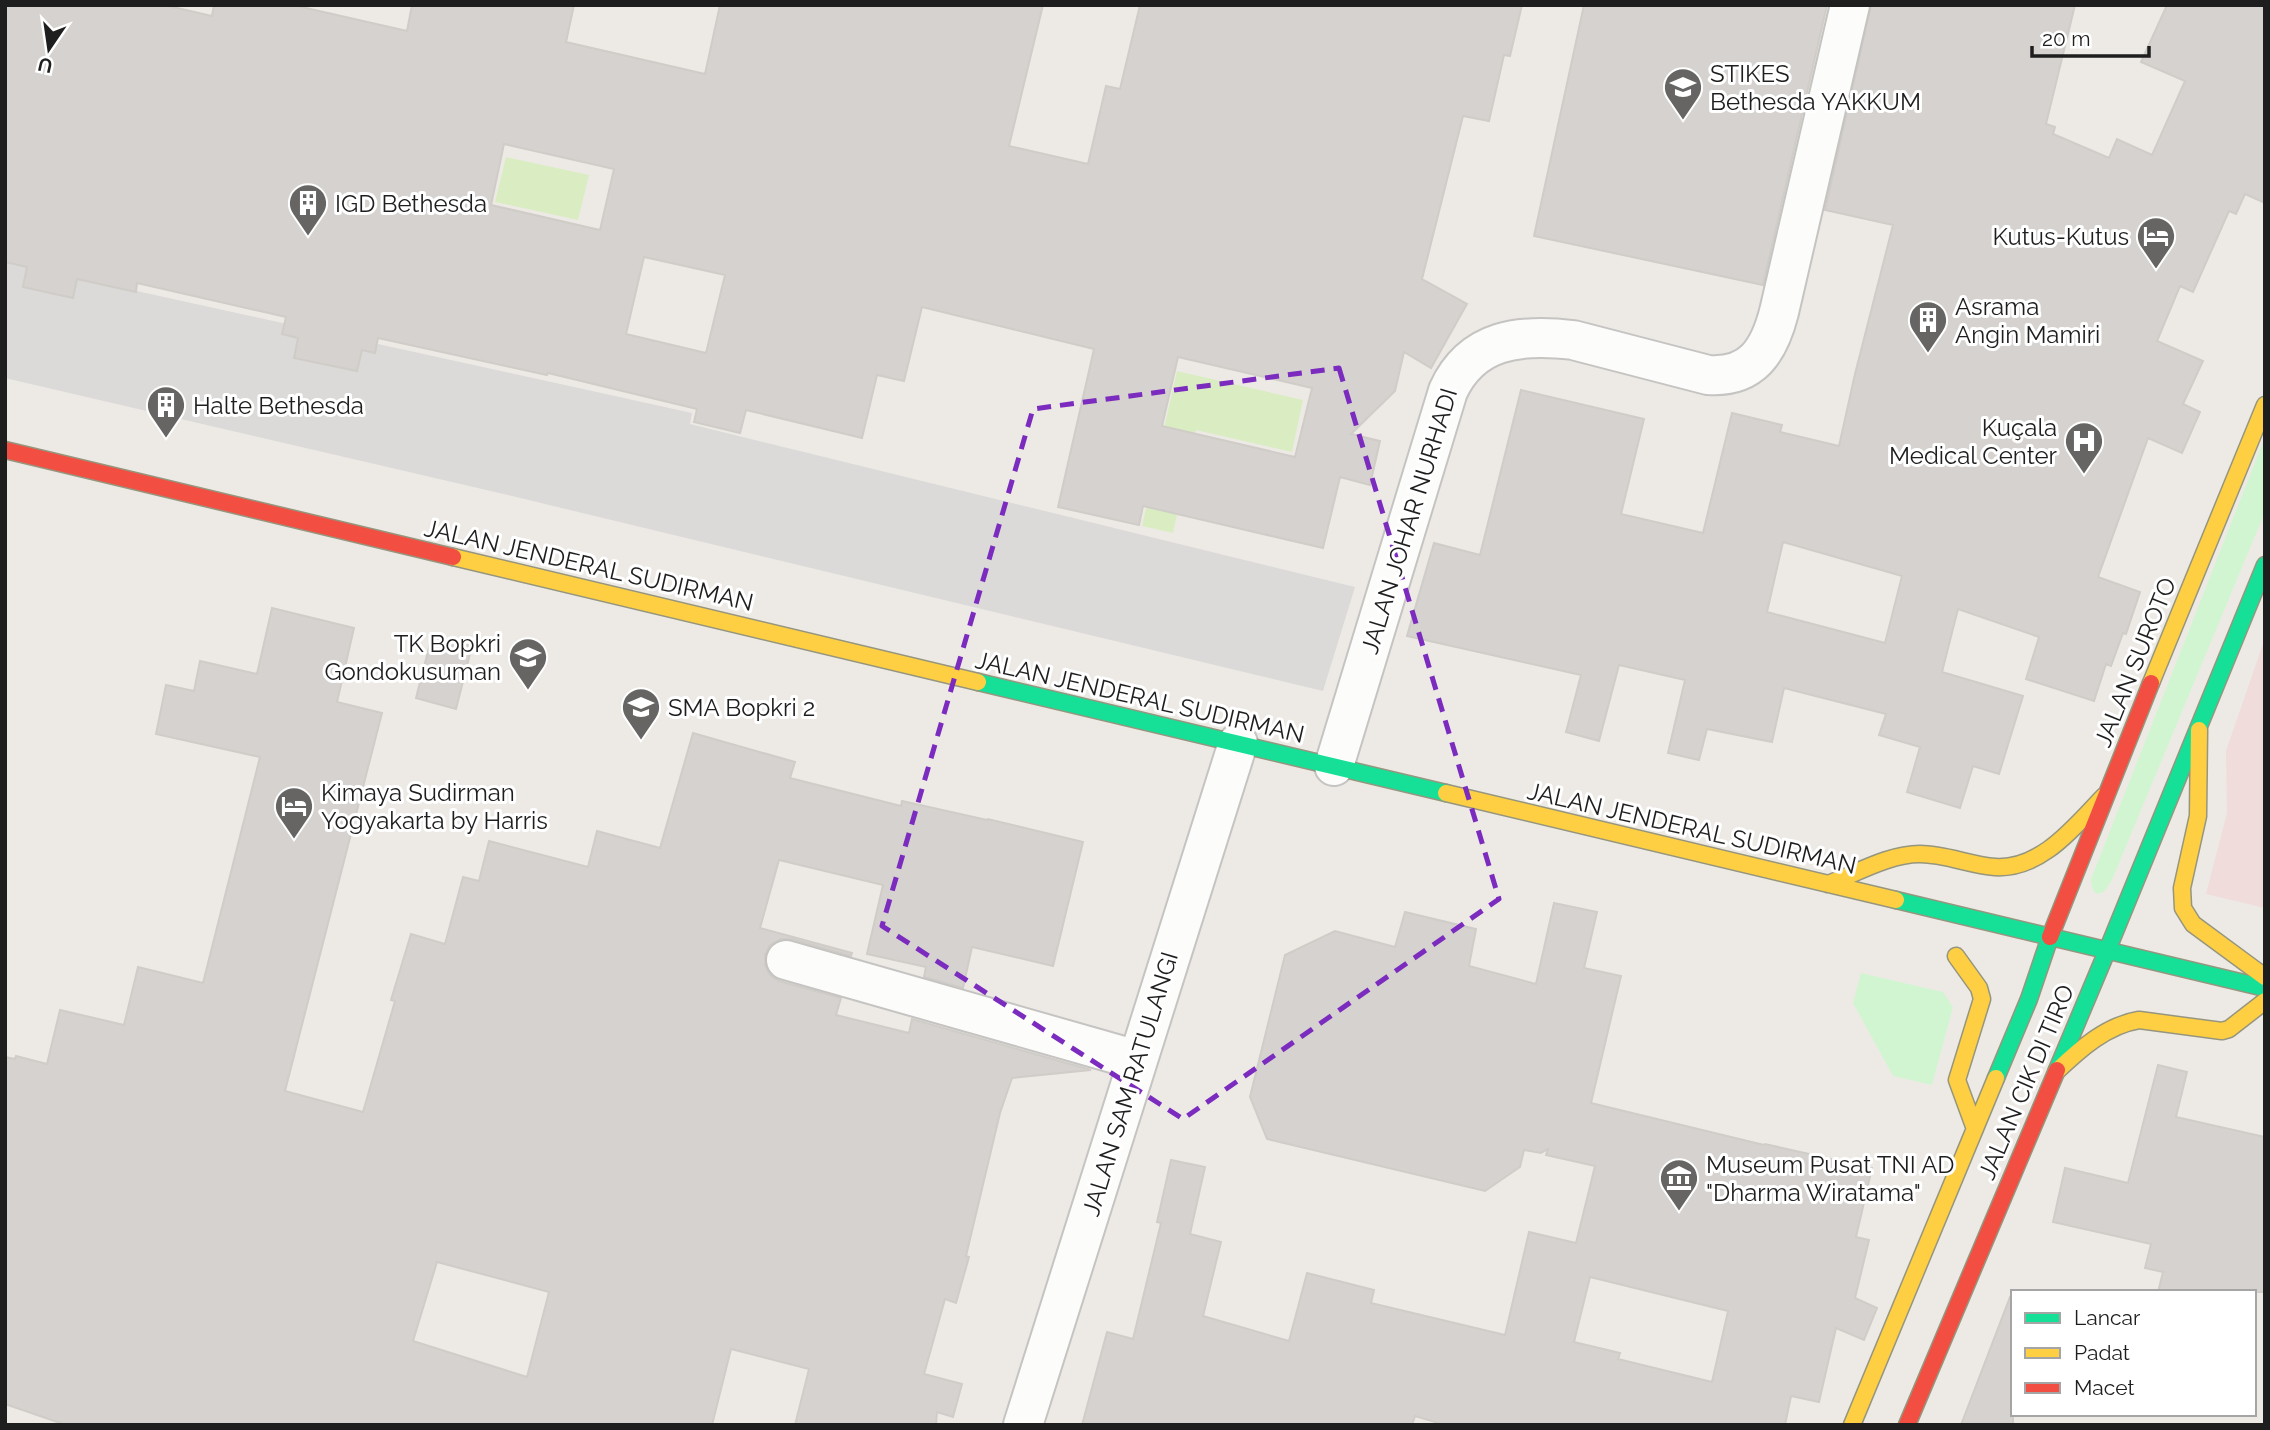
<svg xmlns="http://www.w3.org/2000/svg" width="2270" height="1430" viewBox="0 0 2270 1430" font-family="Raleway,sans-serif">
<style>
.commercial{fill:#f0dcda}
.religious{fill:#dbdad8}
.grass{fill:#daedc2}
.park{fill:#d2f5d1}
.building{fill:#d5d2cf;stroke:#d0ccc7;stroke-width:2;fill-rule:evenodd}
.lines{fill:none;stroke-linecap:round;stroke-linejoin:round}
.street-casing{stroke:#c5c4c2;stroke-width:42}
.fast-casing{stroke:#96967e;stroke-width:19}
.slow-casing{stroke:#96967e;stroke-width:19}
.jam-casing{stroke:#96967e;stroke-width:19}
.street{stroke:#fcfcfb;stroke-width:38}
.fast{stroke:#16e098;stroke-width:16}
.slow{stroke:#ffcf43;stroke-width:16}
.jam{stroke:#f24e42;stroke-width:16}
.marked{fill:none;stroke:#7b2cbf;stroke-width:5;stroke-dasharray:14 9;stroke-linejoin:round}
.labels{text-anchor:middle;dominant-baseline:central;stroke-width:6;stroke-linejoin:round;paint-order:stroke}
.poi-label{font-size:24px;fill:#1e1e1e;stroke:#fff;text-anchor:start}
.street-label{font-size:24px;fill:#1e1e1e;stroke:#fff}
</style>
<rect width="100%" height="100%" fill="#edeae6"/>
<!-- commercial -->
<path class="commercial" d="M2265 638V908L2206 894 2227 813 2226 751Z"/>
<!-- religious -->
<path class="religious" d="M5 262 692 413 690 424 1355 587 1323 691 495 492 5 378Z"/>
<!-- grass -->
<path class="grass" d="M506 157 589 175 578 220 495 202Z
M1177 371 1303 400 1292 452 1196 430 1173 533 1142 526Z"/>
<!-- park -->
<path class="park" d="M2265 437V512L2112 880 2104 892 2096 894 2092 888 2091 879Z
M1861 973 1943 992 1953 1007 1932 1085 1893 1076 1853 1003Z"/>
<!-- building -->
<path class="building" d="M5 5H164L212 16 214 5H293L407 31 412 5H574L566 42 705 74 720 5H1043L1009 146 1088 164 1106 86 1120 89 1140 5H1522L1510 56 1504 55 1489 121 1463 116 1422 279 1467 304 1431 368 1404 352 1395 391 1351 434 1380 441 1370 485 1340 477 1323 548 1143 506 1139 525 1058 507 1094 349 922 307 904 381 877 375 862 438 746 410 740 433 694 422 697 409 548 373 547 375 378 338 375 353 362 350 357 371 294 358 298 338 282 334 286 317 137 283 136 292 77 279 73 298 23 287 27 267 5 262ZM504 144 614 169 600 230 491 205ZM644 257 725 275 706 353 626 334ZM1178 357 1312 388 1295 457 1162 426Z
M1584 5H1827L1763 285 1534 236Z
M1871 5H2075L2046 124 2055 127 2053 134 2109 158 2117 139 2152 155 2185 81 2141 62 2167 5H2265V203L2245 194 2236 214 2229 211 2193 292 2180 286 2157 341 2203 361 2183 404 2200 412 2182 453 2148 438 2098 577 2140 592 2126 634 2123 633 2111 666 2106 664 2094 701 2026 679 2039 637 1958 609 1942 672 2023 696 1999 774 1973 766 1960 808 1907 792 1920 747 1879 735 1886 714 1784 688 1772 742 1707 729 1699 760 1668 753 1685 680 1619 665 1599 741 1566 732 1581 675 1407 636 1434 543 1480 555 1521 390 1644 419 1621 514 1703 533 1732 413 1782 425 1780 432 1839 446 1855 374 1893 225 1825 210ZM1783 542 1902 576 1885 643 1767 612Z
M272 608 354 628 337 702 382 713 285 1091 363 1112 395 1001 391 1000 411 934 445 944 463 877 479 881 489 841 588 867 597 831 660 848 693 733 795 762 790 778 901 806 902 801 987 820 988 819 1083 842 1053 966 972 947 963 988 924 977 926 967 867 954 883 885 779 860 760 928 852 953 851 956 792 939H781L770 945 765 955V965L770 975 779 981 841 998 836 1015 909 1033 912 1019 1091 1070 1012 1078 1000 1113 966 1256 969 1257 956 1303 945 1299 924 1374 962 1384 953 1417 937 1412 936 1425H795L809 1369 731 1349 712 1425H66L5 1404V1057L15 1059 16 1056 47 1064 60 1010 124 1025 138 967 203 983 260 757 156 734 166 685 194 691 200 661 257 674ZM437 1262 549 1292 527 1377 413 1341Z
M432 636 472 646 456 709 416 698Z
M1554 903 1597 912 1584 968 1621 976 1591 1103 1764 1145 1765 1144 1872 1168 1856 1237 1869 1240 1855 1298 1877 1308 1864 1340 1836 1328 1819 1402 1791 1396 1785 1425H1445L1415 1416 1412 1425H1082L1107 1332 1133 1339 1161 1223 1157 1222 1171 1160 1205 1167 1190 1234 1221 1242 1203 1316 1289 1341 1307 1273 1374 1290 1371 1303 1505 1335 1529 1232 1576 1243 1595 1166 1546 1155 1548 1149 1541 1153 1524 1150 1520 1167 1485 1191 1267 1139 1250 1097 1285 955 1335 931 1395 947 1405 912 1476 929 1469 966 1536 984ZM1590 1277 1728 1311 1712 1382 1618 1359 1620 1353 1574 1342Z
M2158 1065 2187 1072 2176 1117 2265 1137V1292H2158L2163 1272 2145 1268 2151 1244 2053 1222 2065 1168 2128 1183Z
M2010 1297 2013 1298V1425H1961Z"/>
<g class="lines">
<!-- street casing -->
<g class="street-casing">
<path id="street" d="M1334 766 1448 391C1472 338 1521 334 1573 340L1708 375C1752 378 1769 351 1779 312L1850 5
M786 960 1137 1060
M1023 1425 1238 743"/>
</g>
<!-- fast casing -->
<g class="fast-casing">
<path id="fast" d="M978 682 1446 793
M1896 900 2265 988
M2107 951 2265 565
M2057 1070 2107 951
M1996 1078 2029 999 2050 937"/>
</g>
<!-- slow casing -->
<g class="slow-casing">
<path id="slow" d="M453 557 978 682
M2151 683 2265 405
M2199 730 2198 816 2182 888 2183 908 2193 924 2265 977
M1446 793 1896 900
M1828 884C1857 873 1889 854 1920 854 1945 854 1970 865 1995 867 2041 870 2075 826 2104 796
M1956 956 1979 988 1982 999 1957 1080 1975 1129
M2057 1071C2080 1049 2107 1025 2139 1020L2222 1031 2229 1029 2265 1001
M1852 1425 1996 1078"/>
</g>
<!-- jam casing -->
<g class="jam-casing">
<path id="jam" d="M5 450 453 557
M2050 937 2151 683
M1907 1425 2057 1070"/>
</g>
<!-- street -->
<use href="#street" class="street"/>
<!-- fast -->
<use href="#fast" class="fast"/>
<!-- slow -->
<use href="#slow" class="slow"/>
<!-- jam -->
<use href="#jam" class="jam"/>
</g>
<!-- marked area -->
<path class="marked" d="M1339 368 1499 899 1183 1119 882 926 1033 409Z"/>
<!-- icons -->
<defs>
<g id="university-pin" transform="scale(2.0125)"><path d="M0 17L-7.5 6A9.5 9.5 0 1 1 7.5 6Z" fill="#666564" stroke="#fff"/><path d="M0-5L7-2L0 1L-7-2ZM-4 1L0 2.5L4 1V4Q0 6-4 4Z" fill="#fff"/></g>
<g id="building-pin" transform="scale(2.0125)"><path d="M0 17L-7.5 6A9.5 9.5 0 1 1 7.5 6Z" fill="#666564" stroke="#fff"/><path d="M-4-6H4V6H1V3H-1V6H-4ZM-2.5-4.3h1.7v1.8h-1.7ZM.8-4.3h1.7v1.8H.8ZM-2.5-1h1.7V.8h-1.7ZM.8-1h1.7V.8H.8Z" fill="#fff"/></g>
<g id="hotel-pin" transform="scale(2.0125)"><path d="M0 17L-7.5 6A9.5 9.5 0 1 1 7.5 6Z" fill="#666564" stroke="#fff"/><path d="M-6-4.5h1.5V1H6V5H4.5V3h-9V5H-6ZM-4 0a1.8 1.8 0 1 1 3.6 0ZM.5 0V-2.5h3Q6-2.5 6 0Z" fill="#fff"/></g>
<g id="hospital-pin" transform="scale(2.0125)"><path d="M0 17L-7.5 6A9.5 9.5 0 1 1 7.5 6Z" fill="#666564" stroke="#fff"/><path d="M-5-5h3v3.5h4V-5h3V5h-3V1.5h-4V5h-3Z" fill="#fff"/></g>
<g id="school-pin" transform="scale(2.0125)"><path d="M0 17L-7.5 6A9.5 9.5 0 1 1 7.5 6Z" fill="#666564" stroke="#fff"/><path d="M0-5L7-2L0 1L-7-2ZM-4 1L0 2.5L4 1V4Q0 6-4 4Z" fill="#fff"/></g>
<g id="museum-pin" transform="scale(2.0125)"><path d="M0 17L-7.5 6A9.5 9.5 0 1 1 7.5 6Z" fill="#666564" stroke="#fff"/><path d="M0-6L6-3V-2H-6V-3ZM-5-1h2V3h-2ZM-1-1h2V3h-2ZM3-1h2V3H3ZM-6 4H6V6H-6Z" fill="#fff"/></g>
</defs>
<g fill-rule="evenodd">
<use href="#university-pin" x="1683" y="87"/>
<use href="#building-pin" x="308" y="203"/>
<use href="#hotel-pin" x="2156" y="236"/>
<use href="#building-pin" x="1928" y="320"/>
<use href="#building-pin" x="166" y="405"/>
<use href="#hospital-pin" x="2084" y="441"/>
<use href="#school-pin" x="528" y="657"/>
<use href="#school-pin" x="641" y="707"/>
<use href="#hotel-pin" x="294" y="806"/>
<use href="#museum-pin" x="1679" y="1178"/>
</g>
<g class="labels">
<!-- poi labels -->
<g class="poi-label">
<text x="1710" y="73">STIKES<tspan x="1710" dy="28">Bethesda YAKKUM</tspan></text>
<text x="335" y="203">IGD Bethesda</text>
<text x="2129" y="236" text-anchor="end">Kutus-Kutus</text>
<text x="1955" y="306">Asrama<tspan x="1955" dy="28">Angin Mamiri</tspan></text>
<text x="193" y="405">Halte Bethesda</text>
<text x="2057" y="427" text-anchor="end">Kuçala<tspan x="2057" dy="28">Medical Center</tspan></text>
<text x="501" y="643" text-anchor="end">TK Bopkri<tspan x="501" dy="28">Gondokusuman</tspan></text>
<text x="668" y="707">SMA Bopkri 2</text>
<text x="321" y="792">Kimaya Sudirman<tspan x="321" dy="28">Yogyakarta by Harris</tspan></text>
<text x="1706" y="1164">Museum Pusat TNI AD<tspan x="1706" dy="28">"Dharma Wiratama"</tspan></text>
</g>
<!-- street labels -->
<g class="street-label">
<text transform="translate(1409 521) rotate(-73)">JALAN JOHAR NURHADI</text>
<text transform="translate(589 565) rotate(13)">JALAN JENDERAL SUDIRMAN</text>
<text transform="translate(2135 662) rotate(-68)">JALAN SUROTO</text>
<text transform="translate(1140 697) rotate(13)">JALAN JENDERAL SUDIRMAN</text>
<text transform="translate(1692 828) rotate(13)">JALAN JENDERAL SUDIRMAN</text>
<text transform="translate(2026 1082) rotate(-67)">JALAN CIK DI TIRO</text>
<text transform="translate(1130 1084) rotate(-73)">JALAN SAM RATULANGI</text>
</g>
</g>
<!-- border -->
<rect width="2270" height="1430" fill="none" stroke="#1e1e1e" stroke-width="14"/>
<!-- legend -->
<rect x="2011" y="1290" width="245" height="126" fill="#ffffff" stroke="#a5a5a5" stroke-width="2"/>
<rect x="2025" y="1313" width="35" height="10" fill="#16e098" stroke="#a5a5a5" stroke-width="2"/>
<text x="2074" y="1325" font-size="21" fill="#1e1e1e">Lancar</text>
<rect x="2025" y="1348" width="35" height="10" fill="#ffcf43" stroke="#a5a5a5" stroke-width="2"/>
<text x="2074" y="1360" font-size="21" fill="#1e1e1e">Padat</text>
<rect x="2025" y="1383" width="35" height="10" fill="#f24e42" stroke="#a5a5a5" stroke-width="2"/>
<text x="2074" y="1395" font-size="21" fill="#1e1e1e">Macet</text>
<!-- north arrow -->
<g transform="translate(49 49) rotate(193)" stroke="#ffffff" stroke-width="5" paint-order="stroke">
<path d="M0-5L12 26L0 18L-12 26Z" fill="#1e1e1e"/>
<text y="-10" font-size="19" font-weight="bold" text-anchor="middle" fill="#1e1e1e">U</text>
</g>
<!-- scale -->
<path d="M2032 46v10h117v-10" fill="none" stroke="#1e1e1e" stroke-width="3.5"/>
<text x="2042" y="46" font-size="21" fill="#1e1e1e" stroke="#ffffff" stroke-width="5" paint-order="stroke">20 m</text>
</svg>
